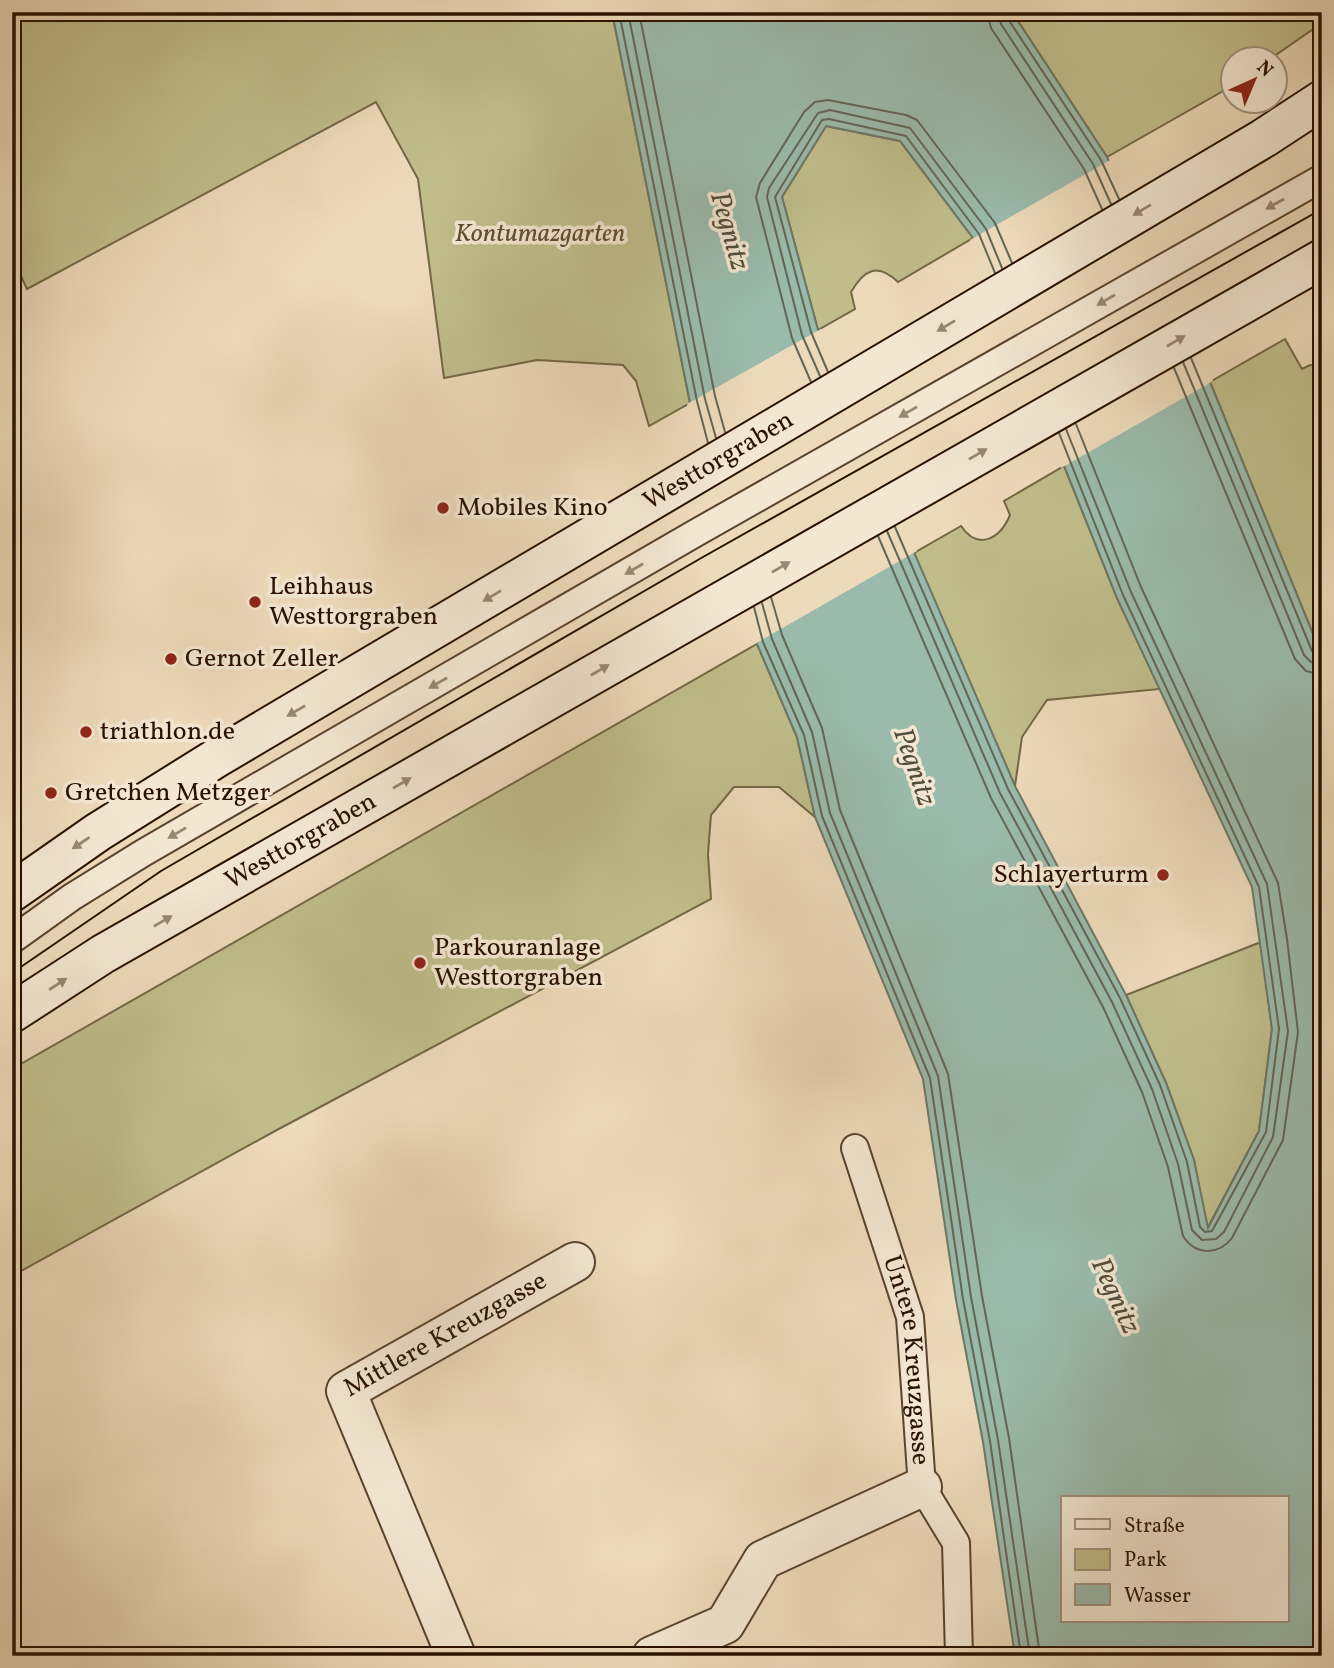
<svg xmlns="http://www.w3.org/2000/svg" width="1334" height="1668" viewBox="0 0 1334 1668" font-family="Vollkorn,serif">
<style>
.green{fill:#c0bd8b;stroke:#746746;stroke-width:2}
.water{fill:#9abbac;stroke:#6d7767;stroke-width:2;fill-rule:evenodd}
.pier{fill:#eddaba}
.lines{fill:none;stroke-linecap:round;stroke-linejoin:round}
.shore{stroke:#626656;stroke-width:2}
.service-casing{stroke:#5a432e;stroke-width:30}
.minor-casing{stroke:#5a432e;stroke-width:42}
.secondary-casing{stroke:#291100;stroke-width:42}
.service{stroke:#f3e7d2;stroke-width:26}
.minor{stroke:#f3e7d2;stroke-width:38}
.secondary{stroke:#f3e7d2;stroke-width:38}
.tram{stroke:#291100;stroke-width:2}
.oneway{fill:#988774}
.poi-dot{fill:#8f2418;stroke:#f3e7d2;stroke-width:2.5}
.labels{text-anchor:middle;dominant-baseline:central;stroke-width:7;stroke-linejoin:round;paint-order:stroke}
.park-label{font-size:26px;font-style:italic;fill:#5e4d31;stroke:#f3e7d2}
.street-label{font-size:26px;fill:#291100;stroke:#f3e7d2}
.poi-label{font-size:26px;fill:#291100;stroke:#f3e7d2;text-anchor:start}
.water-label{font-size:28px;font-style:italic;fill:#514c3c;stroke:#f3e7d2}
</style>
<rect width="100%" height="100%" fill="#eddaba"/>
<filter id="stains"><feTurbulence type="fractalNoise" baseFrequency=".00286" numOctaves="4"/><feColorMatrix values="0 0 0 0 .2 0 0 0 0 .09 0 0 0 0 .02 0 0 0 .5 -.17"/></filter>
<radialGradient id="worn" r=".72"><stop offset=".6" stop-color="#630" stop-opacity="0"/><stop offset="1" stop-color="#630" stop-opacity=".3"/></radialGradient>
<!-- green -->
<path class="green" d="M12 12H612L690 403 649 426 636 381 623 365 537 360 444 378 418 179 376 102 27 289 12 257Z
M1012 12H1322V23L1270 59 1232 60V86L1107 157Z
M826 126 900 141 973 238 898 282C877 262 864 270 851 292L855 309 818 330 782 197Z
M1285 339 1302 369 1310 365 1322 366V656L1210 382Z
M1064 466 1117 598 1160 689 1047 700 1022 737 1015 786 914 553 961 526C978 551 1000 539 1010 515L1004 501Z
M757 644 797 737 815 817 779 787H734L711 815 708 854 711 899 275 1131 12 1276V1069Z
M1261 942 1272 1029 1259 1131 1207 1229 1194 1160 1166 1083 1126 995Z"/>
<!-- water -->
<path class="water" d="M612 12H1012L1107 157 1210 382 1322 656V1656H1015L983 1442 956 1300 923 1079 815 817 797 737 757 644 690 403ZM826 126 900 141 973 238 1117 598 1252 887 1272 1029 1259 1131 1208 1228 1194 1160 1166 1083 1126 995 1015 786 818 330 782 197ZM1063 1498H1287V1621H1063Z"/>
<!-- pier -->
<path class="pier" d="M1112 159 1213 381 1061 468 970 240Z
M821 329 917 551 753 645 687 404Z"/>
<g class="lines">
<!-- shore -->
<path class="shore" d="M619 12 697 401 708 443
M628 12 705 399 716 438
M639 12 715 396 725 432
M987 12 991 28 1084 169 1102 209
M998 12 1001 24 1093 164 1111 204
M1007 12 1008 19 1101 160 1119 199
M1191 358 1312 651 1316 655 1322 656
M1183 362 1304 655 1311 662 1322 665
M1174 368 1295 659 1306 671 1322 675
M828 372 811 332 775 197 822 120 829 119 906 136 979 234 995 273
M820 376 802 335 767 197 769 188 818 113 830 110 910 128 986 229 1002 268
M811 382 792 338 756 197 760 183 804 112 815 102 828 100 906 115 917 120 995 223 1012 263
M895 527 1008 789 1120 998 1160 1085 1187 1162 1200 1227 1205 1232 1212 1231 1266 1132 1279 1029 1259 887 1123 595 1059 433
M887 531 1000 793 1112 1002 1152 1089 1178 1164 1192 1230 1202 1240 1216 1239 1224 1232 1273 1137 1288 1031 1267 884 1131 592 1066 429
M878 536 991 798 1103 1007 1142 1092 1168 1167 1183 1236C1195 1255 1218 1256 1232 1238L1283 1140 1298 1032 1287 939 1278 883 1141 587 1076 424
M771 597 782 635 822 728 840 810 948 1074 982 1296 1009 1438 1040 1656
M762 603 772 639 812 732 830 813 938 1076 971 1297 998 1440 1030 1656
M754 607 763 642 804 735 822 816 930 1078 963 1299 990 1441 1021 1656"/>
<!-- service casing -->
<g class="service-casing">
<g id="service">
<path d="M12 940 72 897 143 853 694 534 1322 178"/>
<path id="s1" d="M855 1148 910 1317 922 1487 956 1543 959 1656"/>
</g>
</g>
<!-- minor casing -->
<g class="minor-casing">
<g id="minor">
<path id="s2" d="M456 1656 346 1391 575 1262"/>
<path d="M652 1656 725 1624 763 1560 922 1487"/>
</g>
</g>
<!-- secondary casing -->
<g class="secondary-casing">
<g id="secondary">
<path id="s3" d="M12 892 98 832 218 757 1264 138 1322 100"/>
<path id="s4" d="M12 1013 103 954 1322 259"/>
</g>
</g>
<!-- service -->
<use href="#service" class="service"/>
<!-- minor -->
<use href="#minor" class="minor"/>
<!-- secondary -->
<use href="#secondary" class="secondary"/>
<!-- tram -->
<path class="tram" d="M12 973 161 871 703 557 1322 209"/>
</g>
<!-- one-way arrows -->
<defs><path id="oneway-solid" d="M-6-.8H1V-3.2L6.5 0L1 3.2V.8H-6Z" transform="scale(1.75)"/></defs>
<g class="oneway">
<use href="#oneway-solid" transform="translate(1275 204) rotate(151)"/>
<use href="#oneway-solid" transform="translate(1142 210) rotate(149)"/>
<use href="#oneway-solid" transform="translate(1106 300) rotate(150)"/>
<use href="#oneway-solid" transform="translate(946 326) rotate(149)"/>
<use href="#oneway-solid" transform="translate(1176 341) rotate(-30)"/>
<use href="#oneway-solid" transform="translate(908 412) rotate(150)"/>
<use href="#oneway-solid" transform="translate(978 454) rotate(-30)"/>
<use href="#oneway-solid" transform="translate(781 567) rotate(-30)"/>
<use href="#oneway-solid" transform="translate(634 569) rotate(150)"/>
<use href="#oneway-solid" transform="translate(492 596) rotate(149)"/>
<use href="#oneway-solid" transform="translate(600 670) rotate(-30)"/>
<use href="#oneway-solid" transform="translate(438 683) rotate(150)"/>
<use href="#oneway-solid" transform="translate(296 711) rotate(150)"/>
<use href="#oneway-solid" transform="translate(402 783) rotate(-30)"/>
<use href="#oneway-solid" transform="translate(177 833) rotate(150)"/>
<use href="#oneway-solid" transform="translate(81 843) rotate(146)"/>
<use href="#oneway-solid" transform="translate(163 921) rotate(-30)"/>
<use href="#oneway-solid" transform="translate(58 984) rotate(-33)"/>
</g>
<!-- markers -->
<g class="poi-dot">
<circle cx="443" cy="508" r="7"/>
<circle cx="255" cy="602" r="7"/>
<circle cx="171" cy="659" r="7"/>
<circle cx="86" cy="732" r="7"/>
<circle cx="51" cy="793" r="7"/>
<circle cx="1163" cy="875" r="7"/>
<circle cx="420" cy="963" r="7"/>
</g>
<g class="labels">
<!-- park labels -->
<g class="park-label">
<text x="540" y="234">Kontumazgarten</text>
</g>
<!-- street labels -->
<g class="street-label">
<text stroke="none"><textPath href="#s3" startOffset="828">Westtorgraben</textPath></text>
<text stroke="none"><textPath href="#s4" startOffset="336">Westtorgraben</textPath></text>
<text stroke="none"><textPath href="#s2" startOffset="401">Mittlere Kreuzgasse</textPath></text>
<text stroke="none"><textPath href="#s1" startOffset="220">Untere Kreuzgasse</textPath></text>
</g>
<!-- poi labels -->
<g class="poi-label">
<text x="457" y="508">Mobiles Kino</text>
<text x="269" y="587">Leihhaus<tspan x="269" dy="30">Westtorgraben</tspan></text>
<text x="185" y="659">Gernot Zeller</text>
<text x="100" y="732">triathlon.de</text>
<text x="65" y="793">Gretchen Metzger</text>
<text x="1149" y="875" text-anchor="end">Schlayerturm</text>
<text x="434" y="948">Parkouranlage<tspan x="434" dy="30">Westtorgraben</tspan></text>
</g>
<!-- water labels -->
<g class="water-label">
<text transform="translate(729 231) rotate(74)">Pegnitz</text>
<text transform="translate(914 767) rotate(71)">Pegnitz</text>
<text transform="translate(1115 1296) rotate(65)">Pegnitz</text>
</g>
</g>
<!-- margin -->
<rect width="1334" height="1668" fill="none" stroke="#eddaba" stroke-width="42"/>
<rect x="14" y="14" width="1306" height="1640" fill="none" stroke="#291100" stroke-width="3.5"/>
<rect x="21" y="21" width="1292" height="1626" fill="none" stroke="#291100" stroke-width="2"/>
<!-- legend -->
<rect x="1061" y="1496" width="228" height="126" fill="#f3e7d2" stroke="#a2917e" stroke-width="2"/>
<rect x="1075" y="1519" width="35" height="10" fill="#f3e7d2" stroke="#a2917e" stroke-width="2"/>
<text x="1124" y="1532" font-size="21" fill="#291100">Straße</text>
<rect x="1075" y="1549" width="35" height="21" fill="#c0bd8b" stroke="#a2917e" stroke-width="2"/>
<text x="1124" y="1566" font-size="21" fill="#291100">Park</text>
<rect x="1075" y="1584" width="35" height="21" fill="#9abbac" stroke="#a2917e" stroke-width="2"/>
<text x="1124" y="1602" font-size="21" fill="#291100">Wasser</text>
<!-- north arrow -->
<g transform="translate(1254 80) rotate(44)"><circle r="33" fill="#f3e7d2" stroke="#a2917e" stroke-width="2"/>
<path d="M0-5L12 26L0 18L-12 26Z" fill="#8f2418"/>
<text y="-10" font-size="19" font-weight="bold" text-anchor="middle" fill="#291100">N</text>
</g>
<rect width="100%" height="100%" filter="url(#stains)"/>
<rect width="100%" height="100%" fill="url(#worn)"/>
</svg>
